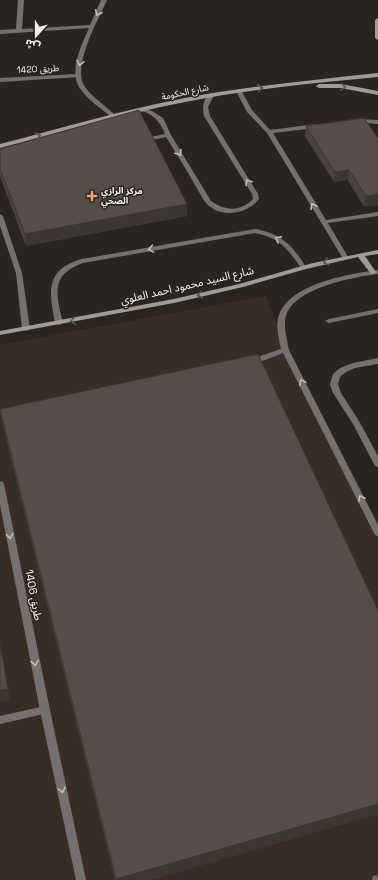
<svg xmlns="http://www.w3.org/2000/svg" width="378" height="880" viewBox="0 0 378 880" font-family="'Space Grotesk','Noto Sans Arabic',sans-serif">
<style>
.built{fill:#382c26}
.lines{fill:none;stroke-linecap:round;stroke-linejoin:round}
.lane{fill:#73706f;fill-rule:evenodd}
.street{fill:#73706f;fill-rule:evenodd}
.secondary{fill:#a09b98;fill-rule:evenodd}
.wall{fill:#484240}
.shaded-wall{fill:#3b3634}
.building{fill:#544d4a;stroke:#3b3634}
.oneway{stroke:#c2bebc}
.oneway2{stroke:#595451}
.poi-dot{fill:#f1a17b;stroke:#2a2421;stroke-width:1.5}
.labels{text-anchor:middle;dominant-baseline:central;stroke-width:3;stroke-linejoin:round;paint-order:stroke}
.far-street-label{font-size:9px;fill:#f6f2f0;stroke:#2a2421}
.far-poi-label{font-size:9px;font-weight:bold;fill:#f6f2f0;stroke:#2a2421;text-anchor:start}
.street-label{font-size:11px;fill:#f6f2f0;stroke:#2a2421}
</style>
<rect width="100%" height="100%" fill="#2a2421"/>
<!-- built -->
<path class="built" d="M266 296 287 351 378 523V880H0V345Z"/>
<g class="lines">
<!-- lane -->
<path class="lane" d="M77 74 79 75V77L0 82V78Z
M237 90H241L252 110 270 130 316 124 319 126 316 128 273 133 326 220 378 212V216L328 223 348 257 347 258 345 259 342 257 267 133 247 112 236 91Z
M211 93 214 95 208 107 210 116 258 194 259 199C247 214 222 219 207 204 202 199 199 191 195 185 186 169 176 153 166 137L143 142 140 140 141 139 165 134C161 125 158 119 149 114 146 112 143 112 140 110L143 108 152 111 163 118 171 135 211 201C225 211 241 212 253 199L252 194 204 116C202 108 203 98 211 93Z
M357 119 378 120V124L355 122 354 121Z
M255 229C282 234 292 245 306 267L305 268H301C288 249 279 237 255 233L83 263C50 275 56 294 63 323L59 325 55 323C49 292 45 269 82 259Z
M378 309V313L329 323 325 321 329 319Z
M378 358V364L355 368 346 372 340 377 338 384 341 393 359 421 378 456V467L375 466 353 424 333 393 330 384 333 374 340 368 353 363Z
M45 706 48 707 50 710 48 713 0 724V716Z"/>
<!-- street -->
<path class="street" d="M18 0H24L22 29 90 25 101 0H107C98 20 71 68 85 87 93 98 106 106 115 115V117H111C101 108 86 99 79 87 69 70 82 44 89 28L0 34V30L16 29Z
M0 214 3 216 22 273 30 329 26 331 22 329 16 273 0 226Z
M378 270V274C353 277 294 288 286 316 283 327 287 339 289 350L378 525V536L375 535 374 533 283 353 252 365 248 362 249 360 281 349C279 338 275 326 279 315 291 283 349 274 378 270Z
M0 481 3 482 4 484 50 710 86 880H76L40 710 0 505Z
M377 875 378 880H372L373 876Z"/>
<!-- secondary -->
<path class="secondary" d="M378 18V40L375 38V20Z
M378 73V77C314 83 249 89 185 102 123 114 62 132 0 148V144C62 128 123 110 185 98 249 86 314 80 378 73Z
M341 84 378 91V95L341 88H319L316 86 319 84Z
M378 250V254L365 256 376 272 373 274H371L358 257 306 269 243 287 174 303 0 335V331L174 299 239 284 313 263Z"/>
</g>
<!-- wall -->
<path class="wall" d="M306 126 378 138V205L364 207 348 180 334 182 305 136Z
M0 149 187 216 26 246 0 176Z
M0 411 378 814 150 880H115L2 422Z"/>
<!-- shaded-wall -->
<path class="shaded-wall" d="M349 170 348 180 334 182 335 172Z
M378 194V205L364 207 366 196Z
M187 204V216L26 246 25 234Z
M0 641 10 700 0 703Z
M378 804V814L150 880H116V879Z"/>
<!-- building -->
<path class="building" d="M139 110 187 204 25 234 0 169V149Z
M364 118 378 138V194L366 196 349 170 335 172 306 126Z
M258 354 378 610V804L116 879 0 409Z
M0 643 8 689 0 690Z"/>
<!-- one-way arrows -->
<defs><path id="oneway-chevron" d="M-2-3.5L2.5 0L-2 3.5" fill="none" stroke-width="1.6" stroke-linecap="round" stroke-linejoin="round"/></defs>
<g class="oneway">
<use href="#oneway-chevron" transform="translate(98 13) rotate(115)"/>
<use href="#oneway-chevron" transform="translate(80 63) rotate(102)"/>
<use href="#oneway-chevron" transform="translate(179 153) rotate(58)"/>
<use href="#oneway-chevron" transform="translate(248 182) rotate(-122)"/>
<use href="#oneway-chevron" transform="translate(313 206) rotate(-121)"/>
<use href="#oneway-chevron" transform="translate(278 239) rotate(-151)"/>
<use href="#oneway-chevron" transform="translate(151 249) rotate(170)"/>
<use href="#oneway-chevron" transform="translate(302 382) rotate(-117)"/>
<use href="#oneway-chevron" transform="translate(361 498) rotate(-117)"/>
<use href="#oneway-chevron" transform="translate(10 536) rotate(79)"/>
<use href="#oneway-chevron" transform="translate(35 663) rotate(79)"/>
<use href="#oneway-chevron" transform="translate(62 790) rotate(78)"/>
</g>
<g class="oneway2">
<use href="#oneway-chevron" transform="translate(343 87) rotate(6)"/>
<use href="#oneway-chevron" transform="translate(260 88) rotate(-7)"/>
<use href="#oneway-chevron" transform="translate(38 136) rotate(-15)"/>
<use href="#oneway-chevron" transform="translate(326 262) rotate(166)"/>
<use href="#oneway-chevron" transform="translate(200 295) rotate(167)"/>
<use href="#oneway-chevron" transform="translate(73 321) rotate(169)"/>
</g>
<!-- markers -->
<path class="poi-dot" d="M90 190h4v4h4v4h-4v4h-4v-4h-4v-4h4z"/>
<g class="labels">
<!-- far-street labels -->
<g class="far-street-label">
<text transform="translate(38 69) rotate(-3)">طريق 1420</text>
<text transform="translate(185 92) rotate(-12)">شارع الحكومة</text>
</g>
<!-- far-poi labels -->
<g class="far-poi-label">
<text x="101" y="191">مركز الرازي<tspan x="101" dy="10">الصحي</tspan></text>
</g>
<!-- street labels -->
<g class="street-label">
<text transform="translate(187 285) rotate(-13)">شارع السيد محمود احمد العلوي</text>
<text transform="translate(34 595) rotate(79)">طريق 1406</text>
</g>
</g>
<!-- north arrow -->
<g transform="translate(36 36) rotate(201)" stroke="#2a2421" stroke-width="3" paint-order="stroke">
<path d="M0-3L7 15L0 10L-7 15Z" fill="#f6f2f0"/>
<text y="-6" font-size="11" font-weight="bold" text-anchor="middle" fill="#f6f2f0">ش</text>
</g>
</svg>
